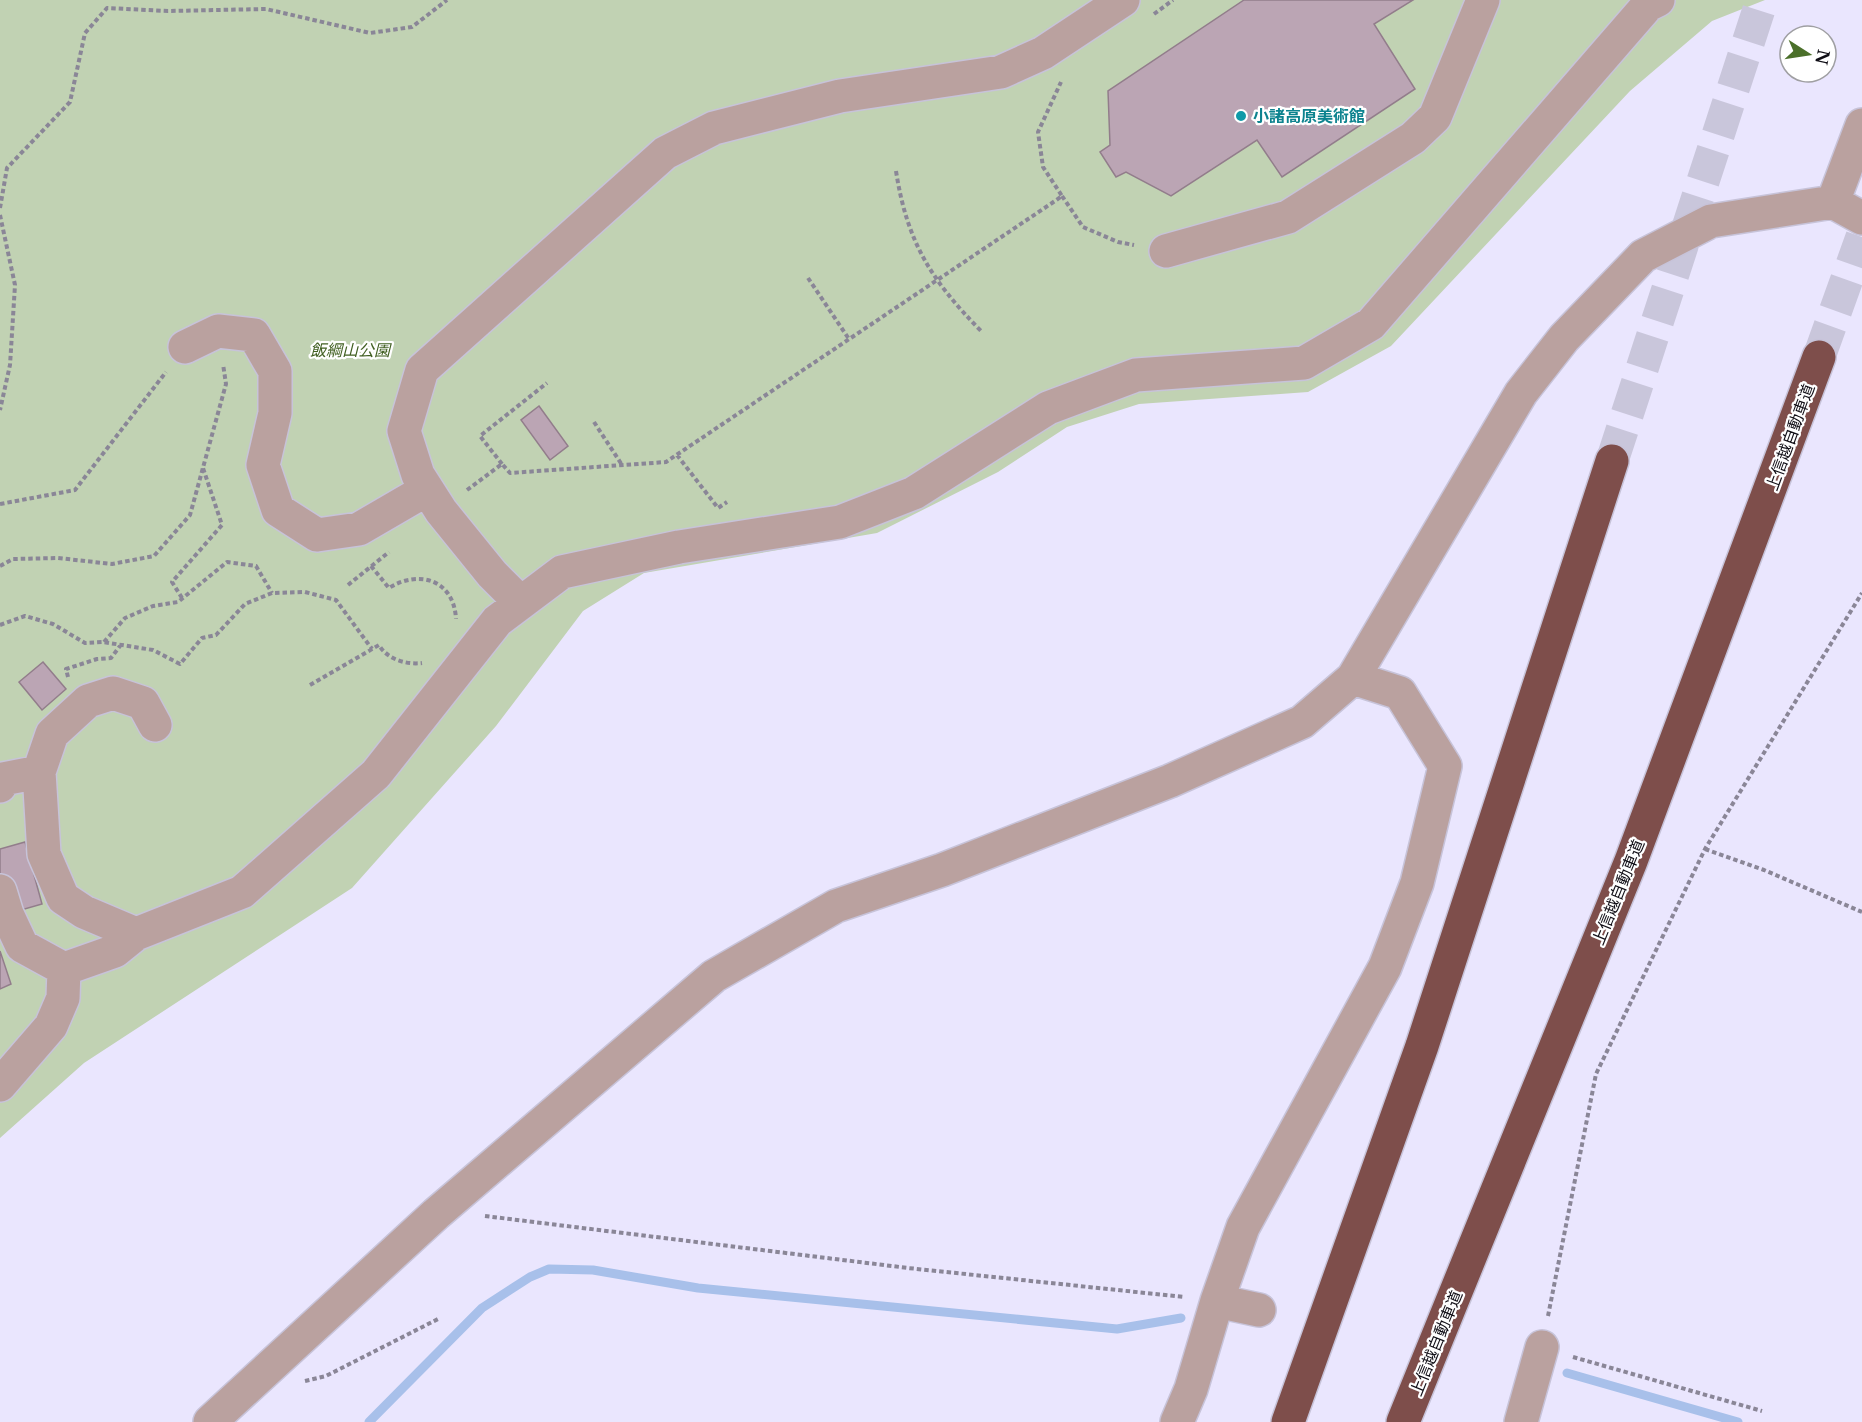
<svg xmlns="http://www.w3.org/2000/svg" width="1862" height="1422" viewBox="0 0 1862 1422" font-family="'Libre Baskerville','Noto Sans JP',serif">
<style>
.green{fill:#c1d2b3}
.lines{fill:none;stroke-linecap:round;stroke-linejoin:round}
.stream{stroke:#a8c0ea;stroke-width:9}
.building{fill:#bba5b4;stroke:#927d8b;stroke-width:1.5}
.highway-tunnel{stroke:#c9c6db;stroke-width:33;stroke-dasharray:33 16;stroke-linecap:butt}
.minor-casing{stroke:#c7c3d9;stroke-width:36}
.highway-casing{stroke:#c7c3d9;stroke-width:36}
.path{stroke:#8a8697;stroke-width:4;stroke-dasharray:4.5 3;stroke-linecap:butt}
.minor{stroke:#baa19f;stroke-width:33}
.highway{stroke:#7e4e4b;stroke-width:33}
.culture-dot{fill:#0f9aa8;stroke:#fff;stroke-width:2}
.labels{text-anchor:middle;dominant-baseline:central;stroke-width:4.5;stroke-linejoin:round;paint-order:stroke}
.culture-label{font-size:16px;font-weight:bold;fill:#0d838f;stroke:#fff;text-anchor:start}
.park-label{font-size:16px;font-style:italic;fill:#426023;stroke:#fff}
.street-label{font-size:16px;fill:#100e16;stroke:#fff}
</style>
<rect width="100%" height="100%" fill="#eae6fe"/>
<!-- green -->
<path class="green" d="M0 0H1765L1712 21 1630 91 1391 346 1308 392 1139 404 1067 427 998 472 877 533 644 573 583 611 496 726 352 888 84 1063 0 1138Z"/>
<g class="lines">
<!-- stream -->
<path class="stream" d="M1567 1373 1738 1422
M369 1422 482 1308 530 1277 549 1269 593 1270 698 1288 1117 1329 1181 1318"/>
</g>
<!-- building -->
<path class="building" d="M1244 0H1413L1374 24 1415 89 1282 177 1257 140 1171 196 1126 172 1116 177 1100 152 1110 145 1108 91Z
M539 406 568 446 550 460 521 420Z
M43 662 66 689 42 710 19 682Z
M25 842 42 904 0 916V849Z
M0 951 11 984 0 989Z"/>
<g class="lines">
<!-- highway-tunnel -->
<path class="highway-tunnel" d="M1819 357 1862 237
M1612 461 1762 0"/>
<!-- minor casing -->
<g class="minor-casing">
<path id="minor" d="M1833 202 1862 125
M1166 251 1288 217 1413 138 1435 117 1483 0
M185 347 218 331 254 335 275 371V413L263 465 278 510 317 535 359 529 426 490
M519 601 492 574 441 511 418 475 404 431 422 370 665 153 714 128 840 96 1001 72 1043 53 1123 0
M0 786 3 779 39 772
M0 891 7 914 22 946 64 969
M136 934 84 912 63 898 44 854 39 772 52 734 88 701 113 693 143 703 155 725
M0 1085 51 1026 63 998 64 969 115 951 136 934 242 892 376 774 497 621 562 572 679 547 840 522 914 493 1048 408 1136 375 1304 363 1371 324 1648 5 1658 0
M1217 1301 1259 1310
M210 1422 436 1214 714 976 836 906 942 870 1170 781 1302 722 1353 678 1521 393 1564 338 1643 256 1711 221 1833 202 1862 218
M1177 1422 1191 1389 1217 1301 1243 1227 1385 967 1417 883 1445 766 1400 693 1353 678
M1521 1422 1542 1347"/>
</g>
<!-- highway casing -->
<g class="highway-casing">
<path id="highway" d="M1288 1422 1422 1046 1612 461
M1403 1422 1631 861 1819 357"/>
</g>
<!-- path -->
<path class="path" d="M1154 14 1173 0
M896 171C907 242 931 280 981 331
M1062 196 1083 227 1118 242 1134 245
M0 208 7 168 70 102 85 33 107 8 168 11 266 9 370 33 412 27 447 0
M0 215 15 285 10 365 0 410
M808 278 849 339
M594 422 622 465
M677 455 718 508 727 502
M502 464 480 436 547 383
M467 490 502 464 510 473 666 462 1052 203 1062 196 1043 167 1038 132 1061 82
M0 504 75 490 166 372
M0 566 13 559 58 558 112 564 154 556 190 515 226 384 223 364
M371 566 389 588C419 569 454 580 456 619
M348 585 389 552
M182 598 172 582 222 525 203 468
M0 625 25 616 53 624 85 643 103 642 153 650 180 664 202 638 216 635 245 604 272 593 305 592 336 600 372 649
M104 642 125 618 153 606 178 602 227 562 256 566 272 593
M68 677 66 669 97 659 111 658 120 646
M310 685 379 645C387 659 406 665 422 663
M1705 849 1764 870 1862 912
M485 1216 908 1268 1184 1297
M1548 1316 1596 1074 1705 849 1862 593
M1573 1357 1762 1411
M305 1381 326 1376 438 1319"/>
<!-- minor -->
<use href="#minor" class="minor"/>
<!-- highway -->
<use href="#highway" class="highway"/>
</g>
<!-- markers -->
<circle class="culture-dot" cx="1241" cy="116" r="6"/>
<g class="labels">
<!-- culture labels -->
<g class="culture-label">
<text x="1253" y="116">小諸高原美術館</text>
</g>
<!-- park labels -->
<g class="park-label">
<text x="350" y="350">飯綱山公園</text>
</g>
<!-- street labels -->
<g class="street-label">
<text transform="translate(1790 437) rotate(-70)">上信越自動車道</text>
<text transform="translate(1618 892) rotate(-68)">上信越自動車道</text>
<text transform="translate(1436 1343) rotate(-68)">上信越自動車道</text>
</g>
</g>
<!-- north arrow -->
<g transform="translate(1808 54) rotate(102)"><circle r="28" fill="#ffffff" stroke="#9f9fa2" stroke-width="1.5"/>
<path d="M0-4.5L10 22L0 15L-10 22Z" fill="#4b702a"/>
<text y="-9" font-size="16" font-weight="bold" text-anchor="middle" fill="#100e16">N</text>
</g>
</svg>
